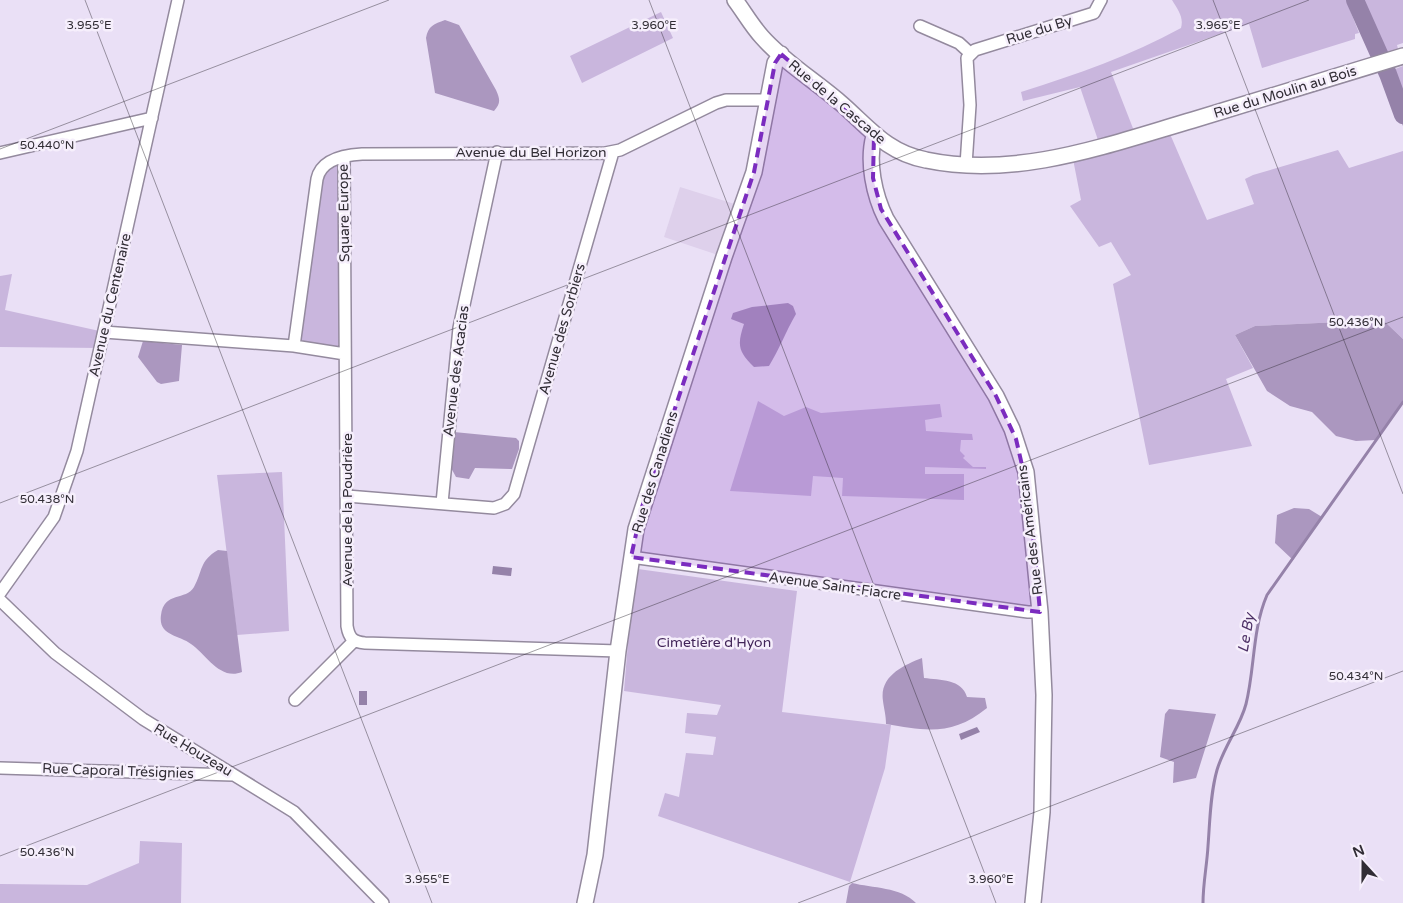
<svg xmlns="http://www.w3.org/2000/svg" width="1403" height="903" viewBox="0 0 1403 903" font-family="'Varela Round',sans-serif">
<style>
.built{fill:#ded0eb}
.green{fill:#c9b6dd}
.forest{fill:#ab97bf}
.water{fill:#9582a9}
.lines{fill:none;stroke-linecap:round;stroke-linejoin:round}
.stream{stroke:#9582a9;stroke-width:3}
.river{stroke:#9582a9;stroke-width:18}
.street-casing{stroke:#948a9e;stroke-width:14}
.secondary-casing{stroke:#948a9e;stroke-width:18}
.street{stroke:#fff;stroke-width:11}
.secondary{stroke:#fff;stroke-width:15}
.marked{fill:#7b2cbf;fill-opacity:0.2;stroke:#7b2cbf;stroke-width:4;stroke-dasharray:10 6;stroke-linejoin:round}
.ticks{fill:none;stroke:#312d35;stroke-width:1;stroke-opacity:0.45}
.labels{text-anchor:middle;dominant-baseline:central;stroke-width:5;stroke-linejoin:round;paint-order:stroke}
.street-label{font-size:14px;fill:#312d35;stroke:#f6effc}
.park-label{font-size:14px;fill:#422559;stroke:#f6effc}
.water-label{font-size:15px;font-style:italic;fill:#4f3368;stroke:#f6effc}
.ticks-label{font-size:12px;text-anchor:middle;fill:#312d35;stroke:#f6effc;stroke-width:5;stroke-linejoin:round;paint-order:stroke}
</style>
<rect width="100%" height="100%" fill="#eae0f6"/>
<!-- built -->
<path class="built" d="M680 187 741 206 724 257 664 237Z"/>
<!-- green -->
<path class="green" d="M1172 0H1346L1359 33 1355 34V39L1262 68 1249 24 1111 72 1136 136 1167 127 1207 220 1254 204 1245 179 1253 175 1338 150 1349 168 1403 151V339L1383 320 1255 326 1235 335 1253 368 1226 379 1252 446 1149 465 1113 284 1131 275 1111 242 1099 247 1070 206 1081 200 1072 154 1100 146 1080 87 1023 101 1021 92C1078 74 1130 56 1181 28 1184 17 1178 10 1172 0Z
M1362 0H1403V43L1397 45 1399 53 1382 55Z
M661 12 673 38 582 83 570 56Z
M1403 66V106L1390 71Z
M336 160 344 167 345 354 294 346 317 179Z
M12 274 5 310 104 332 100 348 0 347V276Z
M758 401 784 416 806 407 821 413 940 404 942 417 925 420 926 431 972 434 973 440H961L960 451 965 456 963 458 973 467H986V469L925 467V474H964V500L842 496 843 478 813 476 811 496 730 491Z
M282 472 289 631 237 635 217 475Z
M638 569 797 591 782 712 891 725 885 768 850 882 658 816 665 793 679 797 686 753 713 755 716 737 685 733 687 713 717 715 721 705 624 691 631 606Z
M140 841 182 843 181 903H0V884L87 885 139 863Z"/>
<!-- forest -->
<path class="forest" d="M445 20 459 25 496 90C500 99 501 103 494 111L435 93 426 38C428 26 434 24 445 20Z
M788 303 793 306 796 314C786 331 779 350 769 366L754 367C738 351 737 345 744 324L731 319 733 313 752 307Z
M1383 320 1403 339V402L1376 440 1356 441 1336 436 1312 412 1290 406 1267 391 1235 335 1255 326Z
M143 341 182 345 179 381 161 384 157 382 138 357Z
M454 432 516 438 519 441V449L512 469 475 468 469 479 456 477 450 466Z
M1294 508 1309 509 1322 517 1293 560 1275 543 1277 515Z
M218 550 227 551 242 672C220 681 206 654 191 644 179 635 158 636 161 615 164 591 186 601 194 587 203 571 199 561 218 550Z
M922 658 924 678C940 680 962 679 967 697L985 698 987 708C953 736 926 731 886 724 886 715 884 709 883 701 879 676 904 665 922 658Z
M1169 709 1216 714 1196 778 1173 783 1174 762 1160 757 1165 714Z
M852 883C872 888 901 887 916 903H846L849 886Z"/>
<!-- water -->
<path class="water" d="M1386 62 1403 106V126L1379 64Z
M493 566 512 568 511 576 492 574Z
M359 691H367V705H359Z
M977 727 980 732 961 740 959 734Z"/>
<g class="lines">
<!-- stream -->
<path class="stream" d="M1203 903C1203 883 1207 865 1208 846 1210 821 1210 795 1217 770 1224 746 1240 727 1246 704 1255 668 1252 630 1267 595L1403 402"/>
<!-- river -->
<path class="river" d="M1355 0 1388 74 1403 115"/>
<!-- street casing -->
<g class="street-casing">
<path id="street" d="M920 26 959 43 971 54
M0 153 152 118
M344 157 347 626C349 638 353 642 365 643L618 651
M966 165 970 105 967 58 975 50 1094 13 1101 0
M104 332 294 346 345 354
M294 346 317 179C321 160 344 155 362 154L605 153 620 150 716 103 726 100H767
M347 496 494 508 505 504 514 494 613 152
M442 503 459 328 497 152
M631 557 1028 612H1040
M0 593 54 517 77 451 178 0
M0 600 55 653 143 719 294 812 383 903
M295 700 354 641
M0 768 233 775"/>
</g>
<!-- secondary casing -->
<g class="secondary-casing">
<path id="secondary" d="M735 0C744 12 752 26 762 37 785 63 817 82 843 105 870 129 888 153 926 160 1017 179 1107 145 1193 120 1263 99 1333 78 1403 56
M874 136C867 162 874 195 886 219L996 396 1012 429 1026 472 1040 612 1044 695 1042 812 1033 903
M585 903 595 855 618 651 636 529 724 257 754 172 775 63 781 54"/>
</g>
<!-- street -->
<use href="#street" class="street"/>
<!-- secondary -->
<use href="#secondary" class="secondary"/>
</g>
<!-- marked area -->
<path class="marked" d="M781 54 874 136 873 178 881 209 996 396 1016 439 1030 500 1040 612 631 557 642 507 754 172 775 63Z"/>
<!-- ticks -->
<path class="ticks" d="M85 0 432 903M649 0 996 903M1213 0 1403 494M0 149 389 0M0 503 1309 0M0 856 1403 317M798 903 1403 671"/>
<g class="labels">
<!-- street labels -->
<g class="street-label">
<text transform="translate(1039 30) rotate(-17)">Rue du By</text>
<text transform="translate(1285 92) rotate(-17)">Rue du Moulin au Bois</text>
<text transform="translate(837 102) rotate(40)">Rue de la Cascade</text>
<text x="531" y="152">Avenue du Bel Horizon</text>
<text transform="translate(344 213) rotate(-91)">Square Europe</text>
<text transform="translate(110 305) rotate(-77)">Avenue du Centenaire</text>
<text transform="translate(562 329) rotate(-74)">Avenue des Sorbiers</text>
<text transform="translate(456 371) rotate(-83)">Avenue des Acacias</text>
<text transform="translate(655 472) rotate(-73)">Rue des Canadiens</text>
<text transform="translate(347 510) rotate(-90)">Avenue de la Poudrière</text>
<text transform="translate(1030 530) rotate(-97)">Rue des Américains</text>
<text transform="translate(835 586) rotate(8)">Avenue Saint-Fiacre</text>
<text transform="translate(193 750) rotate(31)">Rue Houzeau</text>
<text transform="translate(118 771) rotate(2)">Rue Caporal Trésignies</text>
</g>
<!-- park labels -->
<g class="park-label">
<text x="714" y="642">Cimetière d'Hyon</text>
</g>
<!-- water labels -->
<g class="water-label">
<text transform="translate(1246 633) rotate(-80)">Le By</text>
</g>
</g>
<g class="ticks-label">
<text x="89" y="29">3.955°E</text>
<text x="654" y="29">3.960°E</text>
<text x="1218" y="29">3.965°E</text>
<text x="47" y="149">50.440°N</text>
<text x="1356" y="326">50.436°N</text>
<text x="47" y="503">50.438°N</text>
<text x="1356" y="680">50.434°N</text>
<text x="47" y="856">50.436°N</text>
<text x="427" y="883">3.955°E</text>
<text x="991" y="883">3.960°E</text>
</g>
<!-- north arrow -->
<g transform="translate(1363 863) rotate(339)" stroke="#f6effc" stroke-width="4" paint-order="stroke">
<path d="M0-4L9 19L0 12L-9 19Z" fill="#312d35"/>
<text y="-8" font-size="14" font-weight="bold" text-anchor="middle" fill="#312d35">N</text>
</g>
</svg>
